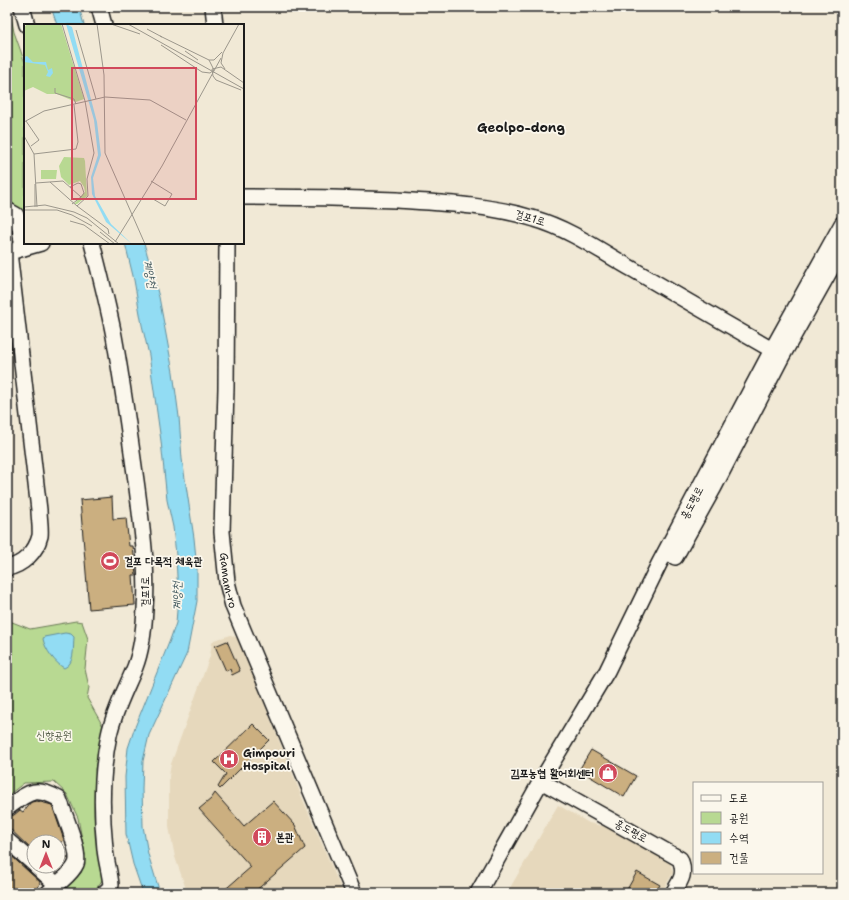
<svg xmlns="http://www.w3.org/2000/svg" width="849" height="900" viewBox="0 0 849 900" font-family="'Shantell Sans','Poor Story',sans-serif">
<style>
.built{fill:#e6d8bc}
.green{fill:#b8d992;stroke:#6a7a57}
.water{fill:#92dcf3;stroke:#638f9d}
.building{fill:#cbaf80;stroke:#1c1c1c}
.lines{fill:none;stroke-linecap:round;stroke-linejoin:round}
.minor-casing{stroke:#1c1c1c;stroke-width:18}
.minor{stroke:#fbf7ec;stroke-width:15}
.labels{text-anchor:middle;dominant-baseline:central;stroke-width:3.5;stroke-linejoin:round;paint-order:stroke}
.street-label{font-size:11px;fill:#1c1c1c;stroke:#fbf7ec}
.poi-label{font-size:11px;font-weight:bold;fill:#1c1c1c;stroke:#fbf7ec;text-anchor:start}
.park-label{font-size:11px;fill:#4b553f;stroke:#fbf7ec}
.water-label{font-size:12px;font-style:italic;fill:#3f565c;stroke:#fbf7ec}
.quarter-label{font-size:13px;font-weight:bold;fill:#1c1c1c;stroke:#fbf7ec}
.inset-road{fill:none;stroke:#9c978c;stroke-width:1}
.view{fill:#d1495b;fill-opacity:0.15;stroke:#d1495b;stroke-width:2}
.inset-edge{fill:none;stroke:#1c1c1c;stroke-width:2}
</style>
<rect width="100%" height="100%" fill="#f1e9d6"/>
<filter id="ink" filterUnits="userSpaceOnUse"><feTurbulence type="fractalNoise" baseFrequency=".025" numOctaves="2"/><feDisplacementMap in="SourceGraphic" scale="8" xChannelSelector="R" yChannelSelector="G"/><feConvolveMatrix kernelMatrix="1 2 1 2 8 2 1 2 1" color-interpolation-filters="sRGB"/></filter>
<g filter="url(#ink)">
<!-- built -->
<path class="built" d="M231 635 237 638 242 648 301 795 343 893H188L186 889 175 857 169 827V776L171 764 210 656 212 643 214 640Z
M558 805 589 823 606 827 670 863 673 873 661 893H507Z"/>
<!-- green -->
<path class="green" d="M7 7H9L14 32 25 63V226L7 207Z
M7 620 30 629 76 621 82 622 88 639 85 669 89 687 87 698 104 728 95 769 100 816 103 879 93 893H59L81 873 85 855 78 818 67 794 54 782 24 783 7 796Z"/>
<!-- water -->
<path class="water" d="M51 7H79L84 25H57Z
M125 243H144L159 297 173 372 179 417 182 459 194 538 197 569V601L187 653 149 735 143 761 142 789 143 826 148 854 160 893H143L133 864 126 834 125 777 128 748 135 727 170 640 176 623 178 598 176 555 173 527 167 500 161 441 149 355 142 325 134 280Z
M65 633 71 634 74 637C73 648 75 664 64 668 55 663 45 649 43 639L44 637Z"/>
<!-- building -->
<path class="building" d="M112 497 113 519 126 518 129 546H133L136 575H133L135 605 89 609 80 500Z
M227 641 240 671 232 675 230 669 226 671 215 646Z
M253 724 269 740 220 789 218 787 226 774 214 762Z
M591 750 636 776 624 797 579 770Z
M215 793 244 826 273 801 295 825 305 848 253 893H221L251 867 199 809 211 799Z
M37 801 52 805 64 840 62 842H34V852L7 826V817L14 815 20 810 23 812 31 802Z
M58 849 68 858 58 869Z
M7 852 40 882 39 886 32 893H10L7 890Z
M637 872 660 885 655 893H625Z"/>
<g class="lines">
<!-- minor casing -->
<g class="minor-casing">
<g id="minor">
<path d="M22 7 27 25"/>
<path d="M99 7 104 25"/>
<path d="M213 7 215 25"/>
<path d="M243 197C295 197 346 198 397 200 443 203 491 205 535 219 570 229 602 252 634 270 683 299 732 327 781 355"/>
<path d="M7 210 16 215 20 228 23 248"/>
<path d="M92 243C100 274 108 305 114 336 123 386 130 437 137 488 142 528 148 569 145 609 144 629 142 649 135 667 126 689 114 711 109 735 101 772 101 811 105 849 106 861 110 873 111 885L108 890 104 893"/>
<path id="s1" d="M227 243 226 388 222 532 227 582 233 606 243 630 354 893"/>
<path d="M13 251 41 243"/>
<path d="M675 557 714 487 782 356 842 249"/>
<path d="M7 568C23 565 36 552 40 536 41 528 39 518 39 510L9 252"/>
<path d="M541 781 680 859C686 874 681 880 673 893"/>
<path d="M7 808C28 793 34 785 59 799 63 811 81 853 76 864 72 873 63 879 57 885"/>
<path d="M7 840 34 864"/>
<path d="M36 866 57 885 48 893"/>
<path d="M478 893 541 781 607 671 659 564 772 350 842 224"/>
</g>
</g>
<!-- minor -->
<use href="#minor" class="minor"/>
</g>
</g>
<!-- icons -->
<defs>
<g id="stadium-disc" transform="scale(1)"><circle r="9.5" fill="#d1495b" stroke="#fbf7ec"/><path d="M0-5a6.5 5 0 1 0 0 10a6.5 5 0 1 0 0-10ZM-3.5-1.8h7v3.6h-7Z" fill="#fff"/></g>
<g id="hospital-disc" transform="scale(1)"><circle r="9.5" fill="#d1495b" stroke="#fbf7ec"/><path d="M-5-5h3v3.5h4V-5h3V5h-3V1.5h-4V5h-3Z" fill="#fff"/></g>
<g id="shop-disc" transform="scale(1)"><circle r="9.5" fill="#d1495b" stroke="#fbf7ec"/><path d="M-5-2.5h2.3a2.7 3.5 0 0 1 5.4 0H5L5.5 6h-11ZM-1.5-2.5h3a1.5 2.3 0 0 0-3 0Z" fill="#fff"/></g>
<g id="building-disc" transform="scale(1)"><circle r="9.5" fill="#d1495b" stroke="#fbf7ec"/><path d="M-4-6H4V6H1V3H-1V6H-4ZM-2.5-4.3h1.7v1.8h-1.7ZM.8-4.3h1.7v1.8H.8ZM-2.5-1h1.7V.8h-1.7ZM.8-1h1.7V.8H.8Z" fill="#fff"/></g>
</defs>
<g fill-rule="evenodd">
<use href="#stadium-disc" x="110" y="561"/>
<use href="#hospital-disc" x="229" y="759"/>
<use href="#shop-disc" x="608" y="773"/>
<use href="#building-disc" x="262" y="837"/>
</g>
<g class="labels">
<!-- street labels -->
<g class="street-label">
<text transform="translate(530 218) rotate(16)">걸포1로</text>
<text transform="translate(692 503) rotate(-62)">홍도평로</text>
<text stroke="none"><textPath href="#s1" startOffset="338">Gamam-ro</textPath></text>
<text transform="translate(145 592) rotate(-90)">걸포1로</text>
<text transform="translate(631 831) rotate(29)">홍도평로</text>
</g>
<!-- poi labels -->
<g class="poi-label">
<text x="124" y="561">걸포 다목적 체육관</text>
<text x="243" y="753">Gimpouri<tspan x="243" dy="13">Hospital</tspan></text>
<text x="594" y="773" text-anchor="end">김포농협 활어회센터</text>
<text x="276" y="837">본관</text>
</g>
<!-- park labels -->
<g class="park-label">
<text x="54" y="735">신향공원</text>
</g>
<!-- water labels -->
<g class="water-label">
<text transform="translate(150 274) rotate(79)">계양천</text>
<text transform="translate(177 596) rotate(-91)">계양천</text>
</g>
<!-- quarter labels -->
<g class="quarter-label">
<text x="521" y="127">Geolpo-dong</text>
</g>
</g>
<!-- overview -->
<g transform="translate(24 24)">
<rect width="220" height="220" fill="#f1e9d6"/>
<path d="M3 0H37L60 75 52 78 33 70H23L9 63 0 67V4ZM40 133 60 134 61 137 63 172 53 180H50L61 168 60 163 56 157 45 161 37 153 35 142ZM17 146H33L32 155H17Z" fill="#b8d992"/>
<path d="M42 0 48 3 73 98 77 131 69 154 71 172 87 200 108 220 82 198 68 170 67 153 74 131 70 96ZM3 32 9 38H22L24 46 28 44 29 49 26 53 22 52 24 48 21 41 0 38V33Z" fill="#92dcf3"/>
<path class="inset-road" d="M38 0 61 77 70 129 63 155 64 172 53 182 84 205 85 210M73 0 80 51 81 129 121 220M87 0 116 10M104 0 220 65M123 5 138 13M52 6 72 75M136 12 185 36 190 46 186 49 178 48 137 21M161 27 174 36M199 29 215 0M199 29 197 39 201 45M185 36H190L198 28M31 64V69L50 75 52 80M217 66 192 56 189 52 188 45 197 43 220 59M2 97 15 116 7 122M0 98 20 87 81 73 126 76 162 96M0 112 10 130 13 183M10 130 52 125 54 118 50 81M127 157 148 170 141 182 129 175M26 158 53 182M12 159 39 157 57 173 48 180M46 163 54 159 57 160 60 169 57 173M0 183 21 181 50 188 63 194 95 220M11 183V160M0 186H33L48 191 68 202M46 197 60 201 86 220M76 208 91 220M91 218 138 142 197 34"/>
<path class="view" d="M48 44H172V175H48Z"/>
<rect width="220" height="220" class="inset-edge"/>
</g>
<!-- margin -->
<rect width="849" height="900" fill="none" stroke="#fbf7ec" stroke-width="24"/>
<rect x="12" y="12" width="825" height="876" fill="none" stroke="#1c1c1c" stroke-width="1.5" filter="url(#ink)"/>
<!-- legend -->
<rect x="693" y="782" width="130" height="92" fill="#fbf7ec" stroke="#a29f99"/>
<rect x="701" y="795" width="20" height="6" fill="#fbf7ec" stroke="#a29f99"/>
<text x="729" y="802" font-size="12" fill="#1c1c1c">도로</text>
<rect x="701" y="812" width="20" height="12" fill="#b8d992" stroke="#a29f99"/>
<text x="729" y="822" font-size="12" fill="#1c1c1c">공원</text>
<rect x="701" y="832" width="20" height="12" fill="#92dcf3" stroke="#a29f99"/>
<text x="729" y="842" font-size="12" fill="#1c1c1c">수역</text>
<rect x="701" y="852" width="20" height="12" fill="#cbaf80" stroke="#a29f99"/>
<text x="729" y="862" font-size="12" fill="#1c1c1c">건물</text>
<!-- north arrow -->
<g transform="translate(46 854)"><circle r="19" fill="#fbf7ec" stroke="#a29f99"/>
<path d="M0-3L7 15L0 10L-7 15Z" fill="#d1495b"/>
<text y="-6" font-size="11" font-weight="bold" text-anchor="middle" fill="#1c1c1c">N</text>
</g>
</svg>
